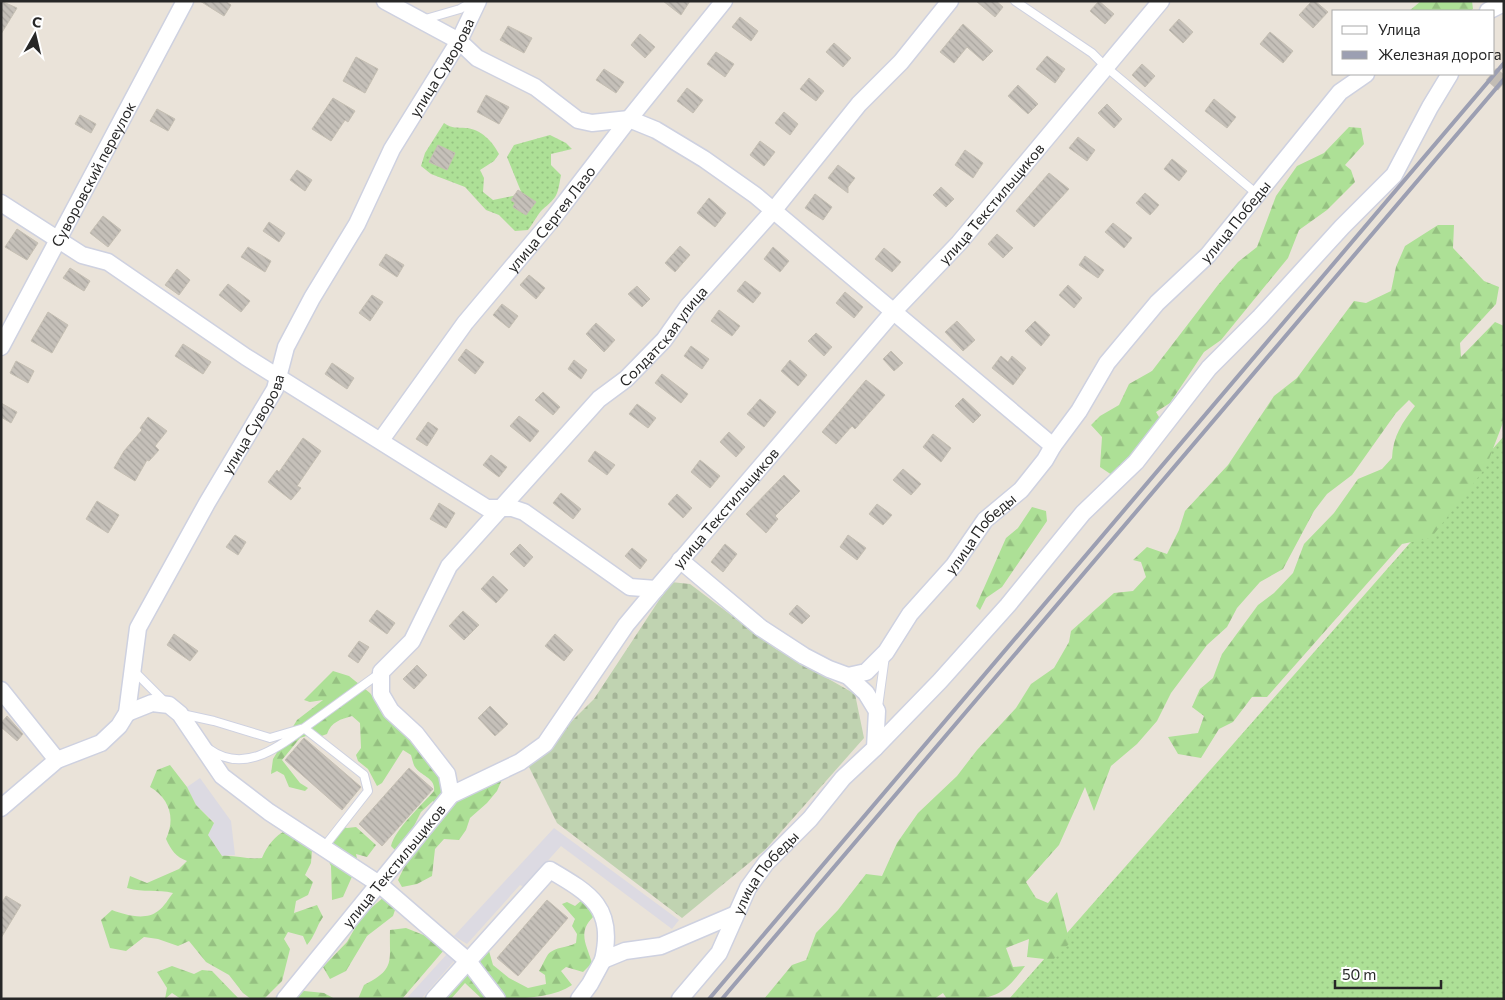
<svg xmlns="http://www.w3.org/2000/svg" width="1505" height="1000" viewBox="0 0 1505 1000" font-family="Commissioner,sans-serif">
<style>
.industrial{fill:#dcdae2}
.grass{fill:url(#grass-dots)}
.forest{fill:url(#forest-firs)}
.cemetery{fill:url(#cemetery-stones)}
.building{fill:url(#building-back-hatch);stroke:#c5bfb3}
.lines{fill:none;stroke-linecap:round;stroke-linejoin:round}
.street-tunnel{stroke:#c3bdb5;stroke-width:16;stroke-dasharray:16 8;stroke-linecap:butt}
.lane-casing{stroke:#ced1e0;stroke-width:10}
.street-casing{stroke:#ced1e0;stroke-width:19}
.lane{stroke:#fff;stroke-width:8}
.street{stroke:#fff;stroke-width:16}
.rail{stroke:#9c9fb2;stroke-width:4}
.labels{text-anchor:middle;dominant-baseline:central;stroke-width:5;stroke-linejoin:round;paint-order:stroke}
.street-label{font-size:15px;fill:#272727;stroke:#fff}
</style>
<defs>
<pattern id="grass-dots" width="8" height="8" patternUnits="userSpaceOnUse" patternTransform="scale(1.25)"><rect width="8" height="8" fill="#ade096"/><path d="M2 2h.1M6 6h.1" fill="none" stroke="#95c081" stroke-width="1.8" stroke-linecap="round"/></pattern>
<pattern id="forest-firs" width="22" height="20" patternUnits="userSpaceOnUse" patternTransform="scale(1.25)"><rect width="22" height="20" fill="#ade096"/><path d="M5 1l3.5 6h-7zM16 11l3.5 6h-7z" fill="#95c081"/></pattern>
<pattern id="cemetery-stones" width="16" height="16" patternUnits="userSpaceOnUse" patternTransform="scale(1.25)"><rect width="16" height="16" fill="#c0d3b1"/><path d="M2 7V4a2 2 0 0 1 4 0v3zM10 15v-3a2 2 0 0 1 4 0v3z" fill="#a5b598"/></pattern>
<pattern id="building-back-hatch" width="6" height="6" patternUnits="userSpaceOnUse" patternTransform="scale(1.25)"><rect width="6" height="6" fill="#c5c0b9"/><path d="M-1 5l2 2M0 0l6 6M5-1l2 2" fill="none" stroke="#a9a59f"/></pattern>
</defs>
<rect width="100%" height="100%" fill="#eae3d9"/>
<!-- industrial -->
<path class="industrial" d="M200 778 231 821 235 855 222 856 208 835 214 822 196 805 187 787Z
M554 828 679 920 672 929 561 846 524 887 520 885 467 944 454 936Z
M447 954 454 961 421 999H406Z"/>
<!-- grass -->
<path class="grass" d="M444 123C453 129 456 127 466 128 481 129 493 142 499 154L494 161 480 170 484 178 483 192 493 200 522 194 507 157 514 145 550 135 566 143 572 149 551 154V165L561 175C557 197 558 196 542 210 537 215 533 224 528 230L515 231 499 215 486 210 465 187 431 174 421 166 425 153Z
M1504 436V999H1009Z"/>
<!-- forest -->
<path class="forest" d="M1421 1H1472L1473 9 1470 11H1409Z
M1349 127 1361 128 1364 144 1345 165 1351 170 1355 182 1327 210 1299 230 1288 258 1221 340 1204 352 1170 403 1156 412 1162 422 1112 475 1100 467 1102 437 1091 425 1100 416 1119 405 1129 384 1152 371 1218 285 1238 262 1257 247 1276 196 1297 166 1324 153Z
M1438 225H1454L1453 248 1484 281 1499 287 1496 304 1460 343 1461 357 1495 322 1504 326V420L1486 467 1431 538 1402 544 1267 697H1252L1233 722 1219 729 1201 758 1178 754 1168 737 1198 733 1204 716 1192 707 1200 689 1213 678 1222 654 1258 605 1274 593 1293 573 1304 544 1334 513 1358 479 1382 469 1392 458C1393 436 1402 423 1415 406L1409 400 1396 413 1352 475 1327 494 1314 511 1283 569 1260 582 1237 608 1227 627 1207 645 1171 693 1157 721 1137 744 1111 766 1094 811 1085 787 1059 845 1026 882 1036 898 1048 903 1057 892 1070 943 1053 960 1027 957 1029 939 1006 948 1013 967 1025 966C1000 1000 992 999 947 999L943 993 934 999H764L792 965 806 960 816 933 838 910 866 874 882 876 897 843 918 813 957 776 977 750 1016 708 1031 684 1054 668 1069 642 1071 631 1114 593 1133 591 1146 577 1141 562 1133 560 1147 547 1167 554 1179 530 1185 511 1228 465 1274 396 1297 378 1354 301 1366 303 1391 291 1396 267 1405 246Z
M1032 507 1046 511 1047 521 1002 587 986 598 980 610 976 606 1006 538 1018 528Z
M333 671 349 676 370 693 380 706 427 753 455 799 503 777 497 791 487 803 470 818 466 830 459 840 444 839 435 849 432 876 417 884 402 887 398 880 435 804 433 801 421 812 409 836 396 851 391 846C395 829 422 805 434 791 436 778 421 776 415 767 413 764 412 758 411 755L403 750 382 783 377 786 368 769 358 761 356 755 361 748 360 723 352 716C341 719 331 722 327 734L313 739 306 736 300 738 282 760 300 783 308 788 305 791 289 787 284 775 277 771 271 774 273 759 297 720 323 700 310 702 304 700Z
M170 765 187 787 196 805 214 823 208 835 222 856C236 855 247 860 262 858 267 846 275 835 287 830L312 850 311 863 305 875 313 882 308 895 296 901 294 913 317 905 323 917C316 927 315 936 307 945L303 936 288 932 284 939 290 949 282 981 264 999H251L243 993 229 975 206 962 189 941 178 946 158 939 144 937 126 951 110 948 101 920 112 910C125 915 146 921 158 911 164 907 169 898 173 893 157 889 144 893 127 888L130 876 147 883 179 869 187 861C176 857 171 850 166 839 176 818 169 798 150 787L157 770Z
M338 826 347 828 356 827 376 845 367 857 356 854 358 863 343 897 332 900 331 866 326 856 330 847V833Z
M385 896 396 907 393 916 367 936 346 971 330 979 323 967 347 942 362 916Z
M582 900 592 907 593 917C577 933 587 945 592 963L583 972 566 967 561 971 572 985C550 1000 511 999 482 999L465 983 451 999H443L481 956 489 951 493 965 509 978 528 988 546 984 545 975 539 971C542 966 544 961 547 956 552 947 567 948 576 943L577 934 572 926 575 919 562 904 567 902 575 906Z
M406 928 426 936 444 950 402 999H358L364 985C396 969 389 962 390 930Z
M172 966 194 974 202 970 212 971 239 999H181L172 993 165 999 167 988 157 972Z
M304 991 324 993 335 999H292Z"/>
<!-- cemetery -->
<path class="cemetery" d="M671 582 690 584 776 649 855 694 864 738 765 850 682 918 557 823 528 765 594 699Z"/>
<!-- building -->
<path class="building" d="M1 1 17 8 1 34Z
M200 1H225L231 5 224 16Z
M663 1H690L681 15Z
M976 1H996L1003 7 995 17Z
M1099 1 1114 14 1105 24 1090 11Z
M1312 1H1315L1328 12 1313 28 1299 15Z
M740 17 758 31 751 41 732 27Z
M1179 19 1193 32 1183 43 1169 30Z
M963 24 993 51 983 61 967 47 954 63 940 52Z
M508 26 532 38 524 53 500 40Z
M1270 32 1293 51 1283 63 1260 44Z
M640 34 655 47 645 58 631 45Z
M834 43 851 58 843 67 826 52Z
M716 52 734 64 725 77 707 64Z
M1047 56 1065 69 1055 83 1036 69Z
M356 57 378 69 365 93 343 81Z
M1142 64 1155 76 1145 87 1132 75Z
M604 69 624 82 616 93 596 80Z
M809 78 824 91 816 101 800 89Z
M1018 85 1038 104 1028 114 1008 96Z
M687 88 703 100 693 113 677 101Z
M486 95 509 107 499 124 477 112Z
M333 98 355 111 348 122 345 120 331 141 312 129Z
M1214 99 1236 117 1227 128 1205 111Z
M1107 104 1122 119 1114 128 1098 113Z
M157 109 175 119 168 131 150 121Z
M784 112 798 124 790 135 775 123Z
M80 115 96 124 91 133 75 124Z
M1078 137 1095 150 1087 161 1069 148Z
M760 141 775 152 764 166 750 155Z
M438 145 455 153 447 170 429 162Z
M965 150 983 163 973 178 955 165Z
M1172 159 1187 171 1179 181 1164 169Z
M838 165 855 178 848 187V193L828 178Z
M297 170 312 180 305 191 290 180Z
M1049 173 1069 189 1034 227 1016 211Z
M941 187 954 199 946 207 933 195Z
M518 190 536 202 526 215 513 207 515 203 511 200Z
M1145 193 1159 205 1150 215 1136 203Z
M815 194 832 207 823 220 805 208Z
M709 198 726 213 715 227 697 213Z
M103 216 121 230 108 247 90 233Z
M269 222 285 233 279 242 263 231Z
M1113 223 1132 238 1124 248 1105 232Z
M17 229 38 243 27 260 5 247Z
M997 234 1013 248 1003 258 988 244Z
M680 246 690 255 675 272 665 263Z
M248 247 271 261 265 272 241 257Z
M773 247 789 261 780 272 764 259Z
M884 248 901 262 892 272 875 259Z
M386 254 404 265 397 277 379 265Z
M1085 256 1104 270 1098 278 1079 265Z
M70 268 90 281 84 291 63 278Z
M177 269 190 280 179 295 165 285Z
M529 275 545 288 536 299 520 285Z
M745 281 761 293 753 303 737 291Z
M228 284 250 301 241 312 219 295Z
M1068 285 1082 298 1074 308 1059 295Z
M637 286 650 299 642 307 628 294Z
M845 292 863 307 854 318 836 303Z
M372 295 383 302 370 321 359 313Z
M502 304 518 316 509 328 493 315Z
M719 310 740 326 732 336 711 321Z
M48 312 68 325 52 353 31 341Z
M957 321 975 340 963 351 945 332Z
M1035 321 1050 335 1041 346 1025 331Z
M596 323 615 340 604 352 586 334Z
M816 333 832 347 824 356 808 341Z
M183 344 211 362 203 374 175 356Z
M691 346 709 359 702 369 684 356Z
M466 349 484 362 475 374 458 360Z
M891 351 903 363 894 371 883 359Z
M1001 356 1008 362 1012 356 1026 368 1013 385 992 368Z
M574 360 587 370 581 379 568 369Z
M790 360 807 375 798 386 781 371Z
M16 361 34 371 28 383 10 373Z
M332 363 354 378 347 389 325 374Z
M662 374 688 394 681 403 655 383Z
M866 380 885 395 855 429 852 426 836 444 822 432Z
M543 392 560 407 553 415 535 400Z
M963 398 981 415 973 423 955 406Z
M760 399 776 412 764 427 747 414Z
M1 403 17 412 11 423 1 417Z
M637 404 656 418 648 428 629 414Z
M519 416 539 431 530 442 510 426Z
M148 417 167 431 155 446 159 450 149 461 147 460 135 481 114 468 124 451 142 430 140 428Z
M428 422 438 429 427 446 416 439Z
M729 432 745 447 736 457 720 442Z
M933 434 951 448 941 462 923 447Z
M303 438 321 451 297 486 301 488 291 500 268 482 277 470 279 472Z
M595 451 615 465 607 475 588 461Z
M491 455 507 467 499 477 483 465Z
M700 460 720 476 710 488 691 472Z
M903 469 921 484 911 495 893 480Z
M784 475 800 491 775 516 778 519 766 533 746 514Z
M561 493 581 509 573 519 553 503Z
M677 494 692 508 683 518 668 504Z
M97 501 119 515 108 533 86 519Z
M439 503 455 513 446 528 430 519Z
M877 504 892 515 883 525 869 514Z
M235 535 246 542 238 555 226 547Z
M848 535 866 548 857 560 840 547Z
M520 544 533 557 524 567 510 554Z
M725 544 737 554 723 572 711 562Z
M632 548 647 560 640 569 625 556Z
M493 576 508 590 496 603 481 589Z
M797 605 810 616 802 624 789 614Z
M377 610 395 623 387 634 369 621Z
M463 611 479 625 464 640 449 626Z
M174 634 198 651 190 661 167 645Z
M555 634 573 650 564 661 545 646Z
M359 641 369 647 358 663 348 656Z
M417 665 427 675 414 689 403 679Z
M490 706 508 724 495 736 478 718Z
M7 716 23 734 17 741 1 727V723Z
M304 738 361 787 342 810 285 760Z
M409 768 433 789 382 846 359 824Z
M6 896 21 905 1 938V904Z
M547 900 568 918 518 976 497 958Z"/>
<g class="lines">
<!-- street-tunnel -->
<path class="street-tunnel" d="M1491 74 1504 85"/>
<!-- lane casing -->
<g class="lane-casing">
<path id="lane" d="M1015 1 1092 53 1106 67 1257 194
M422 20 460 9 474 1
M133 670 165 702
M878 707 885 656
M182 714 214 721 270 738 304 728 380 673
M209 749C242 773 276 750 304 728L364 775 368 791 324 847"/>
</g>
<!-- street casing -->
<g class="street-casing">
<g id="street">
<path d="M385 1 459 41 477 58 535 87 578 120 592 123 629 119 656 130 704 159 755 195 1053 446"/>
<path d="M1488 11 1504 3"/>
<path d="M1 203 82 255 108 262 246 357 487 508H512L524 512 630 587 656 589"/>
<path id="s1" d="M1 347 185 1"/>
<path id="s2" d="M381 440 465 323 550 222 629 119 724 1"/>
<path id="s3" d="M848 676 866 672 886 652 910 614 954 565 985 520 1021 490 1045 460 1053 446 1079 411 1107 363 1157 303 1208 255 1340 92 1366 74"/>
<path d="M1 690 57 760"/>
<path d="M127 713 152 703 169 705 180 714 222 776 269 812 379 884 468 961 497 999"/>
<path d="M875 748 940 681 1008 605 1083 513 1136 462 1209 368 1260 317 1342 227 1394 175 1430 107 1450 74"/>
<path id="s4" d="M451 795 447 774 416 734 391 711 381 694V672L412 641 449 566 599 399 626 379 664 340 688 306 773 211 859 104 901 62 950 1"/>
<path id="s5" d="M1 808 57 760 101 743 119 726 127 713 138 628 207 503 275 389 286 347 312 298 357 224 392 149 459 41 478 1"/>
<path id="s6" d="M285 999 451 795 520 762 545 744 626 625 656 589 894 311 959 243 1161 1"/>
<path d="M434 999 550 870C591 894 615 908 603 960L625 951 661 946 736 914"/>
<path d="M579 999 590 984 603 960"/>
<path id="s7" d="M680 999 719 953 748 888 766 863 810 819 843 778 875 748 877 711 866 693 848 676 829 669 804 656 761 628 680 560"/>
</g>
</g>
<!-- lane -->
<use href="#lane" class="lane"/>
<!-- street -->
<use href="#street" class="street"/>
<!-- rail -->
<path class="rail" d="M709 999 1504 63
M722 999 1504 79"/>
</g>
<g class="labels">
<!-- street labels -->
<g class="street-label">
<text stroke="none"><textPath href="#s5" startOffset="886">улица Суворова</textPath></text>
<text stroke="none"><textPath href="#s1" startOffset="196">Суворовский переулок</textPath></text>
<text stroke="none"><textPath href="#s6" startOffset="1072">улица Текстильщиков</textPath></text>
<text stroke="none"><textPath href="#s2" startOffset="279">улица Сергея Лазо</textPath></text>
<text stroke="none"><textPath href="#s3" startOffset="604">улица Победы</textPath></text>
<text stroke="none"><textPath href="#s4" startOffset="590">Солдатская улица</textPath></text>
<text stroke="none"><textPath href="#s5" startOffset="481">улица Суворова</textPath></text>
<text stroke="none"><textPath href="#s6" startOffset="668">улица Текстильщиков</textPath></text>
<text stroke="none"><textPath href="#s3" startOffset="199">улица Победы</textPath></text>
<text stroke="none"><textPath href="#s6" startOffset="172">улица Текстильщиков</textPath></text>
<text stroke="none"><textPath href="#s7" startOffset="154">улица Победы</textPath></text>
</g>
</g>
<!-- border -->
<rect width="1505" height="1000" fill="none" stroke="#272727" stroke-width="5"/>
<!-- legend -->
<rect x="1332" y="10" width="162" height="65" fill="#ffffff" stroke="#a9a9a9"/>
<rect x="1342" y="26" width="25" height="8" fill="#ffffff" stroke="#a9a9a9"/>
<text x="1378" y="35" font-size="15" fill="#272727">Улица</text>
<rect x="1342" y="51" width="25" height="8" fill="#9c9fb2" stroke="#a9a9a9"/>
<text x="1378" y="60" font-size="15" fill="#272727">Железная дорога</text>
<!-- north arrow -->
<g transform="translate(35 35) rotate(8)" stroke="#ffffff" stroke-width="4" paint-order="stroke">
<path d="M0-4L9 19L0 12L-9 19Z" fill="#272727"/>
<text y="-8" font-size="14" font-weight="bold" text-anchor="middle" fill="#272727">С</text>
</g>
<!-- scale -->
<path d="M1335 980v8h106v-8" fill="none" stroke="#272727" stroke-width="2.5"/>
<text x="1342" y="980" font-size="15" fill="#272727" stroke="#ffffff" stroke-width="4" paint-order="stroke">50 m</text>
</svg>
